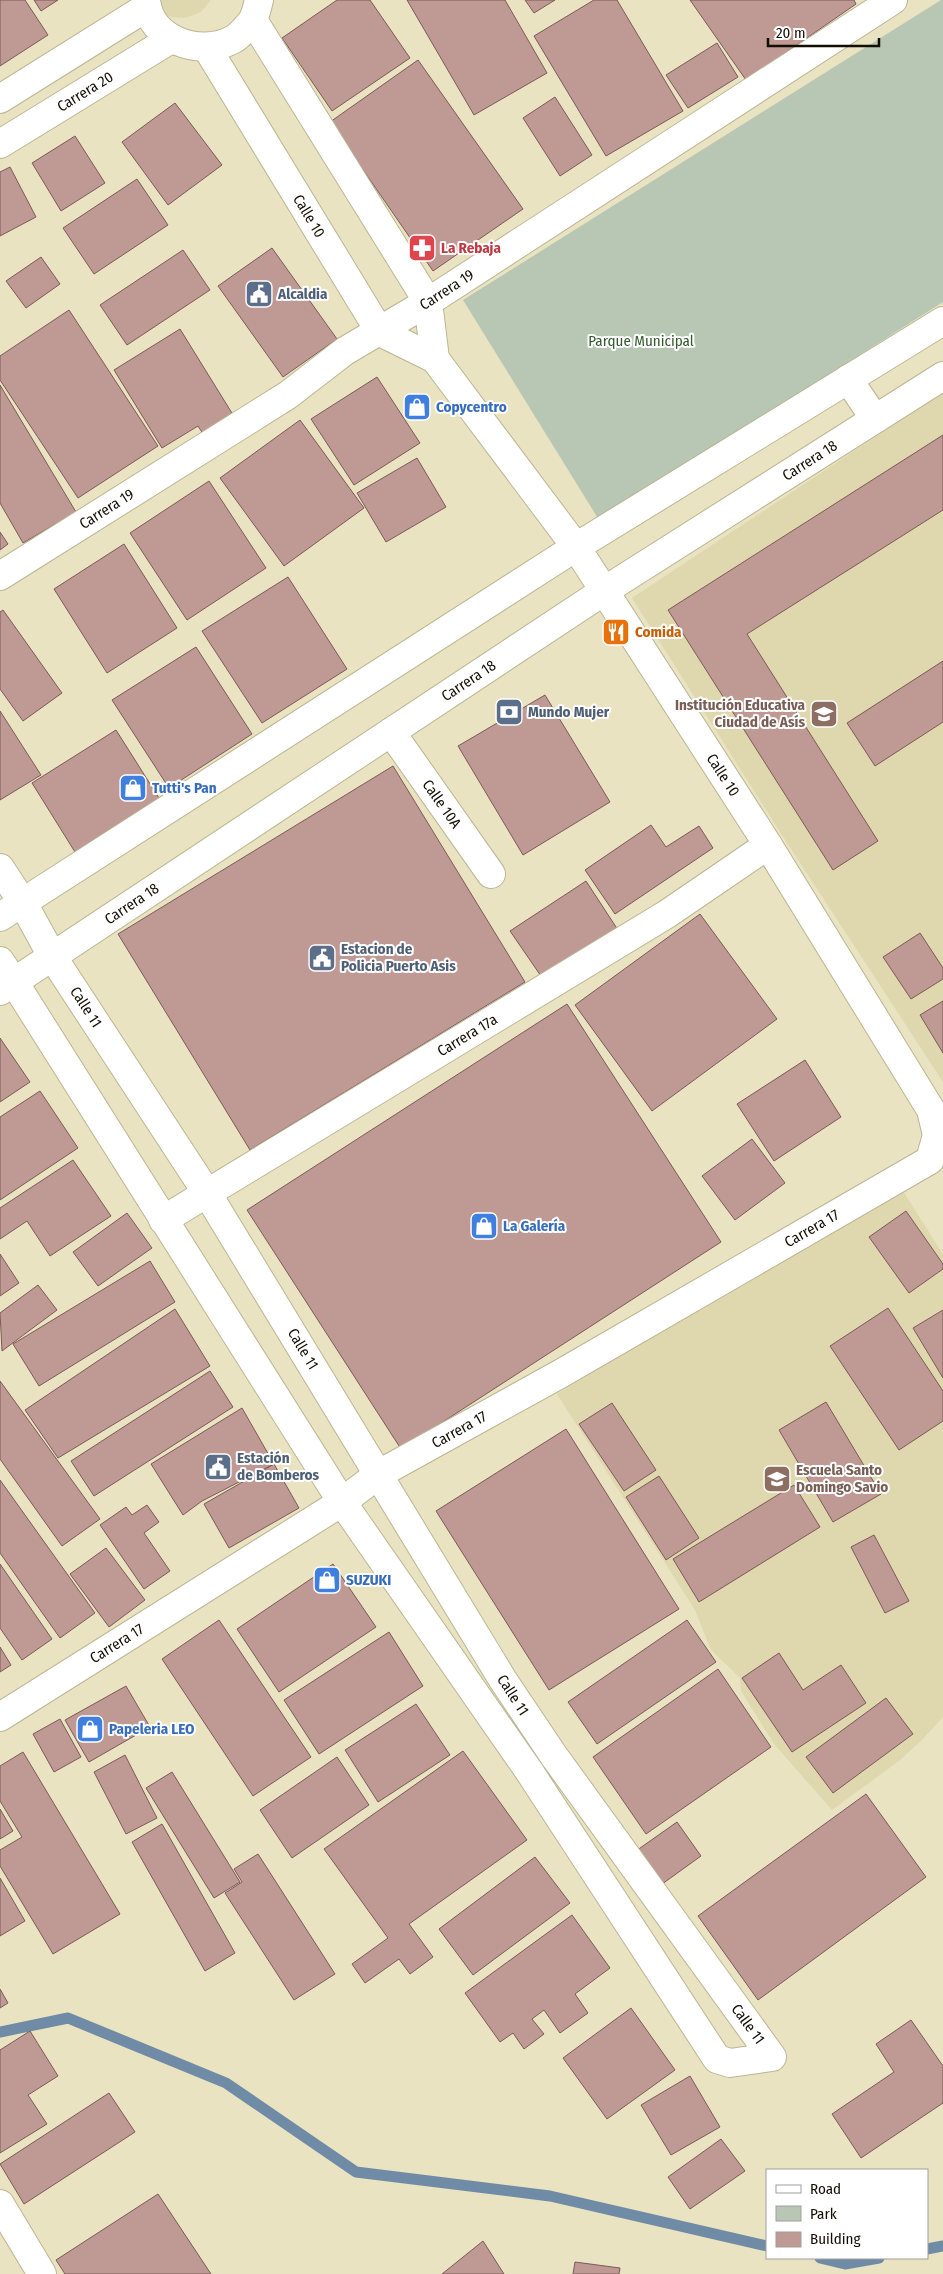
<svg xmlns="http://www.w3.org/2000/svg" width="943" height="2274" viewBox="0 0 943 2274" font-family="'Fira Sans Condensed',sans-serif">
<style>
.built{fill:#dfd8ae}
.green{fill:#b7c7b4}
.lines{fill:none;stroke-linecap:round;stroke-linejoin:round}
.stream{stroke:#708ba5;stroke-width:11}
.building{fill:#bf9994;stroke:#7c5a56}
.street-casing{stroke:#bab593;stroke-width:30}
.secondary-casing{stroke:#bab593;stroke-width:30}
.street{stroke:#fff;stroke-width:28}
.secondary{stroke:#fff;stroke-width:28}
.labels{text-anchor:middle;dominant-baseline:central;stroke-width:4;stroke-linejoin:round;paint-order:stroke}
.street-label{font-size:15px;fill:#110f04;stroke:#fff}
.health-label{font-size:15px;font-weight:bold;fill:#be3a42;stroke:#fff;text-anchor:start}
.service-label{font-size:15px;font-weight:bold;fill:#4e5e75;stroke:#fff;text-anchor:start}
.park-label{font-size:15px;fill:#35592f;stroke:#fff}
.shop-label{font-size:15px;font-weight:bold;fill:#366cbe;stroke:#fff;text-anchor:start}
.food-label{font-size:15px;font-weight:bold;fill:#c56008;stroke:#fff;text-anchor:start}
.education-label{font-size:15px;font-weight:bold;fill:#785e54;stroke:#fff;text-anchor:end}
</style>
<rect width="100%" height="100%" fill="#e9e3c1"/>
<!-- built -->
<path class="built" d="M151 0H211L201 12 186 18 171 17 155 9Z
M943 392V1082L778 829 632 598Z
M899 1185 943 1254V1717L921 1741 899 1761 832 1810 774 1744 741 1691 740 1678 711 1650 695 1610 557 1394Z"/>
<!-- green -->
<path class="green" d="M941 0H943V302L599 520 463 300Z"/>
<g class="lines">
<!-- stream -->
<path class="stream" d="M0 2032 68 2018 226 2083 356 2172 550 2196 767 2246
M927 2249 943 2246
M820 2258 845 2264 879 2258"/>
</g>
<!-- building -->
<path class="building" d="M0 0H25L48 35 0 66Z
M34 0H58L41 11Z
M337 0H370L410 58 332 111 282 38Z
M407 0H505L547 73 474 115Z
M525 0H555L534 13Z
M594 0H617L683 111 606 156 534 36Z
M690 0H854L856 4 746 80Z
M717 43 738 77 688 108 666 75Z
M418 60 523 209 433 271 330 122Z
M555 97 592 155 560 176 523 118Z
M175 103 222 165 168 205 122 142Z
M75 136 105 183 61 211 32 163Z
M10 167 36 217 0 236V172Z
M137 179 168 225 94 274 63 228Z
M272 248 337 339 283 377 218 286Z
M183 250 210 290 127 345 100 305Z
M41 257 60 284 26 308 6 281Z
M69 310 158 446 78 498 0 380V356Z
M180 329 235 418 205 437 198 426 162 448 114 370Z
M377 377 420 443 354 485 311 419Z
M0 385 76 512 23 543 0 503Z
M300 420 364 508 284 566 220 478Z
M943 435V510L747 634 878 841 833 870 668 610Z
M417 458 446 507 386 542 357 493Z
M209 481 266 568 187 620 130 533Z
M0 532 8 544 0 550Z
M124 544 177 628 107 673 54 589Z
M288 577 347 669 262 723 202 631Z
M3 610 62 693 23 721 0 689V612Z
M196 647 252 734 169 788 112 700Z
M943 661V722L875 766 847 723Z
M545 695 610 802 523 855 458 746Z
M0 711 41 775 0 800Z
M116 730 159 798 75 852 32 783Z
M393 766 525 982 250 1150 118 934Z
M651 825 666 847 699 826 713 848 615 914 585 870Z
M586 881 618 930 543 979 510 931Z
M700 914 777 1019 652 1111 575 1005Z
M920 933 943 968V979L911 999 883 957Z
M943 1001V1053L920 1015Z
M567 1004 721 1242 401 1449 247 1210Z
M0 1038 30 1082 0 1102Z
M805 1060 841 1117 774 1161 737 1104Z
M40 1091 78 1148 0 1200V1117Z
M752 1139 785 1183 735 1220 702 1176Z
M73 1160 111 1216 50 1256 27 1221 0 1239V1208Z
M906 1211 943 1264V1269L909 1293 869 1237Z
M127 1213 152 1248 98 1286 73 1252Z
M0 1254 19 1283 0 1296Z
M150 1261 175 1302 39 1386 13 1344Z
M38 1285 57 1310 2 1351 0 1313Z
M888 1308 943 1391V1421L899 1450 830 1346Z
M175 1309 210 1366 58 1458 25 1410Z
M943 1310V1378L913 1328Z
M210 1371 233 1407 94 1496 71 1461Z
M0 1381 100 1519 62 1546 0 1459Z
M826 1402 881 1494 833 1522 779 1430Z
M612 1403 656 1470 624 1491 579 1424Z
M242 1408 274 1464 202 1501 183 1515 151 1464Z
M566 1429 679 1609 549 1690 436 1511Z
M274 1464 299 1508 229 1548 204 1504Z
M659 1476 699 1538 666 1560 626 1497Z
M0 1480 95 1613 60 1638 0 1553Z
M794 1485 820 1527 699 1602 673 1559Z
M147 1505 159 1522 144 1533 170 1571 144 1589 100 1525 126 1507 132 1515Z
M874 1535 909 1601 885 1613 851 1547Z
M106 1548 145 1600 109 1627 70 1574Z
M0 1564 52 1639 22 1660 0 1628Z
M333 1564 376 1627 279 1692 237 1629Z
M219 1620 311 1757 253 1796 162 1659Z
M687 1620 716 1662 597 1744 568 1702Z
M389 1632 423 1686 319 1754 284 1700Z
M0 1647 11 1665 0 1672Z
M779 1653 803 1690 841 1665 866 1703 792 1752 742 1678Z
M718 1669 771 1747 646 1834 593 1757Z
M126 1686 150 1727 89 1762 65 1720Z
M886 1698 913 1734 833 1793 806 1757Z
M416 1704 450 1755 378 1802 345 1750Z
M60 1719 81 1757 54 1772 33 1734Z
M463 1751 527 1840 409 1924 433 1957 410 1974 399 1959 365 1983 352 1964 388 1938 324 1849Z
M23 1752 120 1914 53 1954 0 1866V1850L22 1837 0 1801V1766Z
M125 1755 157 1818 126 1834 94 1772Z
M337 1757 369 1805 292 1858 260 1810Z
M172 1772 240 1882 214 1898 146 1788Z
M866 1794 926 1877 758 2000 698 1916Z
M0 1809 13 1831 0 1839Z
M677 1822 701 1856 658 1887 633 1853Z
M162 1824 235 1953 205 1971 132 1842Z
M258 1854 335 1974 294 2000 225 1893 242 1882 234 1869Z
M535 1857 570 1903 473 1975 439 1929Z
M0 1878 25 1921 0 1936Z
M572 1915 610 1968 575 1994 588 2013 560 2033 544 2010 532 2019 544 2034 524 2049 513 2033 500 2042 465 1993Z
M0 1989 8 2003 0 2008Z
M631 2008 675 2070 607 2119 563 2058Z
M911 2020 943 2066V2103L861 2158 832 2114 894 2072 876 2044Z
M30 2031 58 2076 28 2095 47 2124 0 2153V2050Z
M690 2076 720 2127 671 2155 641 2105Z
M109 2093 135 2132 24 2204 0 2164Z
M721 2139 745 2171 690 2209 668 2177Z
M158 2194 211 2274H65L56 2260Z
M483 2241 504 2274H442Z
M575 2262 620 2268 619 2274H573Z"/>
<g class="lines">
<!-- street casing -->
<g class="street-casing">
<g id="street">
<path d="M253 20 428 302 435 359"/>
<path id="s1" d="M0 576 288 395 345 351 428 302 893 0"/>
<path id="s2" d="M391 732 491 874"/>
<path d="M14 982 342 1502 529 1771 717 2059 730 2063 772 2057 554 1756 503 1680 207 1193 52 956"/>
<path id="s3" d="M163 1220 667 914 768 845"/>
<path id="s4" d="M0 1717 342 1502 379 1474 560 1374 930 1160 937 1135 931 1110 768 845 576 547 435 359 380 332 207 48"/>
<path d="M0 2204 42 2274"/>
</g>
</g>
<!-- secondary casing -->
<g class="secondary-casing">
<g id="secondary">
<path d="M146 0C150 40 199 57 232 40 238 37 247 27 251 22 256 16 257 7 259 0"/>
<path d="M0 99 147 7"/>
<path id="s5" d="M0 144 171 39"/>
<path d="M848 379 875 419"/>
<path d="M0 868 23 903 52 956"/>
<path d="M0 917 576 547 943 321"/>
<path d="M0 961 14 982"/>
<path id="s6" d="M0 991 604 591 943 376"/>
</g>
</g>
<!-- street -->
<use href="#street" class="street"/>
<!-- secondary -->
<use href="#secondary" class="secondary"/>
</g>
<!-- icons -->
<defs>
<g id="pharmacy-square" transform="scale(1.4375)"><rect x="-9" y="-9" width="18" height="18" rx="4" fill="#e0444e" stroke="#fff"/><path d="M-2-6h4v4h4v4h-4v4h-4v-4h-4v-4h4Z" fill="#fff"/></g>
<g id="civic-square" transform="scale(1.4375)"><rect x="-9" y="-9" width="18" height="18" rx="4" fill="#5c6f8a" stroke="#fff"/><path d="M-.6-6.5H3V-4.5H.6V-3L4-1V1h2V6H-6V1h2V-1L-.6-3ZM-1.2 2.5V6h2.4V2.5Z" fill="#fff"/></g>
<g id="shop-square" transform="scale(1.4375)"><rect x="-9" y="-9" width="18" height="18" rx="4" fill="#3f7fe0" stroke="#fff"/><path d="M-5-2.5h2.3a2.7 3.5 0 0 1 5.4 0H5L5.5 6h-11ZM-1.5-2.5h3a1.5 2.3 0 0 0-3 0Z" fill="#fff"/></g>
<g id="restaurant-square" transform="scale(1.4375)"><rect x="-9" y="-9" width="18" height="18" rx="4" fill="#e8710a" stroke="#fff"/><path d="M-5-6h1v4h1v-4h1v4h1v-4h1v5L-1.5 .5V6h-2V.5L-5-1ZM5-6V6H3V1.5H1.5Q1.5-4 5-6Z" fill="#fff"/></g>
<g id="bank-square" transform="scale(1.4375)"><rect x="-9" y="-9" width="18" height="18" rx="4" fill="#5c6f8a" stroke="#fff"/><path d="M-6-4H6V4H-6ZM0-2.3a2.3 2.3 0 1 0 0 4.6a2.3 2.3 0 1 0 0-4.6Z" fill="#fff"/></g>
<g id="school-square" transform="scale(1.4375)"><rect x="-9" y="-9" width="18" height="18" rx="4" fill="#8d6e63" stroke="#fff"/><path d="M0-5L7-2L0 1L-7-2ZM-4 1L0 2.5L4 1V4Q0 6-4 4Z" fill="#fff"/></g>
</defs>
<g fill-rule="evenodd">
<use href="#pharmacy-square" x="422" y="248"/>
<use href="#civic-square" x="259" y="294"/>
<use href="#shop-square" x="417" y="407"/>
<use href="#restaurant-square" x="616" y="632"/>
<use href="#bank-square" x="509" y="712"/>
<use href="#school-square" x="824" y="714"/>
<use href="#shop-square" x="133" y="788"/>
<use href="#civic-square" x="322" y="958"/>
<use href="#shop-square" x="484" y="1226"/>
<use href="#civic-square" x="218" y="1467"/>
<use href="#school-square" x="777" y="1479"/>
<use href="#shop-square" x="327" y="1580"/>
<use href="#shop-square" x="90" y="1729"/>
</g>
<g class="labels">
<!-- street labels -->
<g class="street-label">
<text stroke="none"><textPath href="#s5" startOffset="100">Carrera 20</textPath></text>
<text transform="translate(309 216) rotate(59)">Calle 10</text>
<text stroke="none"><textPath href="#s1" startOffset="531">Carrera 19</textPath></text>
<text stroke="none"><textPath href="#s6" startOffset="968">Carrera 18</textPath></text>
<text stroke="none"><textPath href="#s1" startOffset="126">Carrera 19</textPath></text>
<text stroke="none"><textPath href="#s6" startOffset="562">Carrera 18</textPath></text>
<text transform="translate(723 775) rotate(57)">Calle 10</text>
<text stroke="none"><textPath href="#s2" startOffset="88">Calle 10A</textPath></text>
<text stroke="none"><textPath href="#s6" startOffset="158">Carrera 18</textPath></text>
<text transform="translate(86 1007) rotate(57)">Calle 11</text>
<text stroke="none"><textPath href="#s3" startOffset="356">Carrera 17a</textPath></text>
<text stroke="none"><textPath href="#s4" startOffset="948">Carrera 17</textPath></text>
<text transform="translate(303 1349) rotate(59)">Calle 11</text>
<text stroke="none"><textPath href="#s4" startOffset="542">Carrera 17</textPath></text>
<text stroke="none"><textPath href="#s4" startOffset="138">Carrera 17</textPath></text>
<text transform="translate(513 1695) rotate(57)">Calle 11</text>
<text transform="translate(748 2024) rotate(54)">Calle 11</text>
</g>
<!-- health labels -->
<g class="health-label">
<text x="441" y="248">La Rebaja</text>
</g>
<!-- service labels -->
<g class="service-label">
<text x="278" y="294">Alcaldia</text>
<text x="528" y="712">Mundo Mujer</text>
<text x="341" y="949">Estacion de<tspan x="341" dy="17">Policia Puerto Asis</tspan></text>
<text x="237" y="1458">Estación<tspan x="237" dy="17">de Bomberos</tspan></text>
</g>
<!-- park labels -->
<g class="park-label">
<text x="641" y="341">Parque Municipal</text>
</g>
<!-- shop labels -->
<g class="shop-label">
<text x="436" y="407">Copycentro</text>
<text x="152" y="788">Tutti's Pan</text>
<text x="503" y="1226">La Galería</text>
<text x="346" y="1580">SUZUKI</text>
<text x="109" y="1729">Papeleria LEO</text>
</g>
<!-- food labels -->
<g class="food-label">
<text x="635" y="632">Comida</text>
</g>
<!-- education labels -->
<g class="education-label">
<text x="805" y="705">Institución Educativa<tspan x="805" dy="17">Ciudad de Asís</tspan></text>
<text x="796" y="1470" text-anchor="start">Escuela Santo<tspan x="796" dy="17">Domingo Savio</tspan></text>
</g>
</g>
<!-- legend -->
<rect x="766" y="2169" width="162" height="90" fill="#ffffff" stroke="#a09f9b"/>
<rect x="776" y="2185" width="25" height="8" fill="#ffffff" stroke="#a09f9b"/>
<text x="810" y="2194" font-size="15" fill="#110f04">Road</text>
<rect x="776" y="2206" width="25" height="15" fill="#b7c7b4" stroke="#a09f9b"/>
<text x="810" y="2219" font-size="15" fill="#110f04">Park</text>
<rect x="776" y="2232" width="25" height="15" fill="#bf9994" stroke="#a09f9b"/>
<text x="810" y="2244" font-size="15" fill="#110f04">Building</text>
<!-- scale -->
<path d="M768 38v8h111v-8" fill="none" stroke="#110f04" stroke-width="2.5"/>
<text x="776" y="38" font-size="15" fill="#110f04" stroke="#ffffff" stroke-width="4" paint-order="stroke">20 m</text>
</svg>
